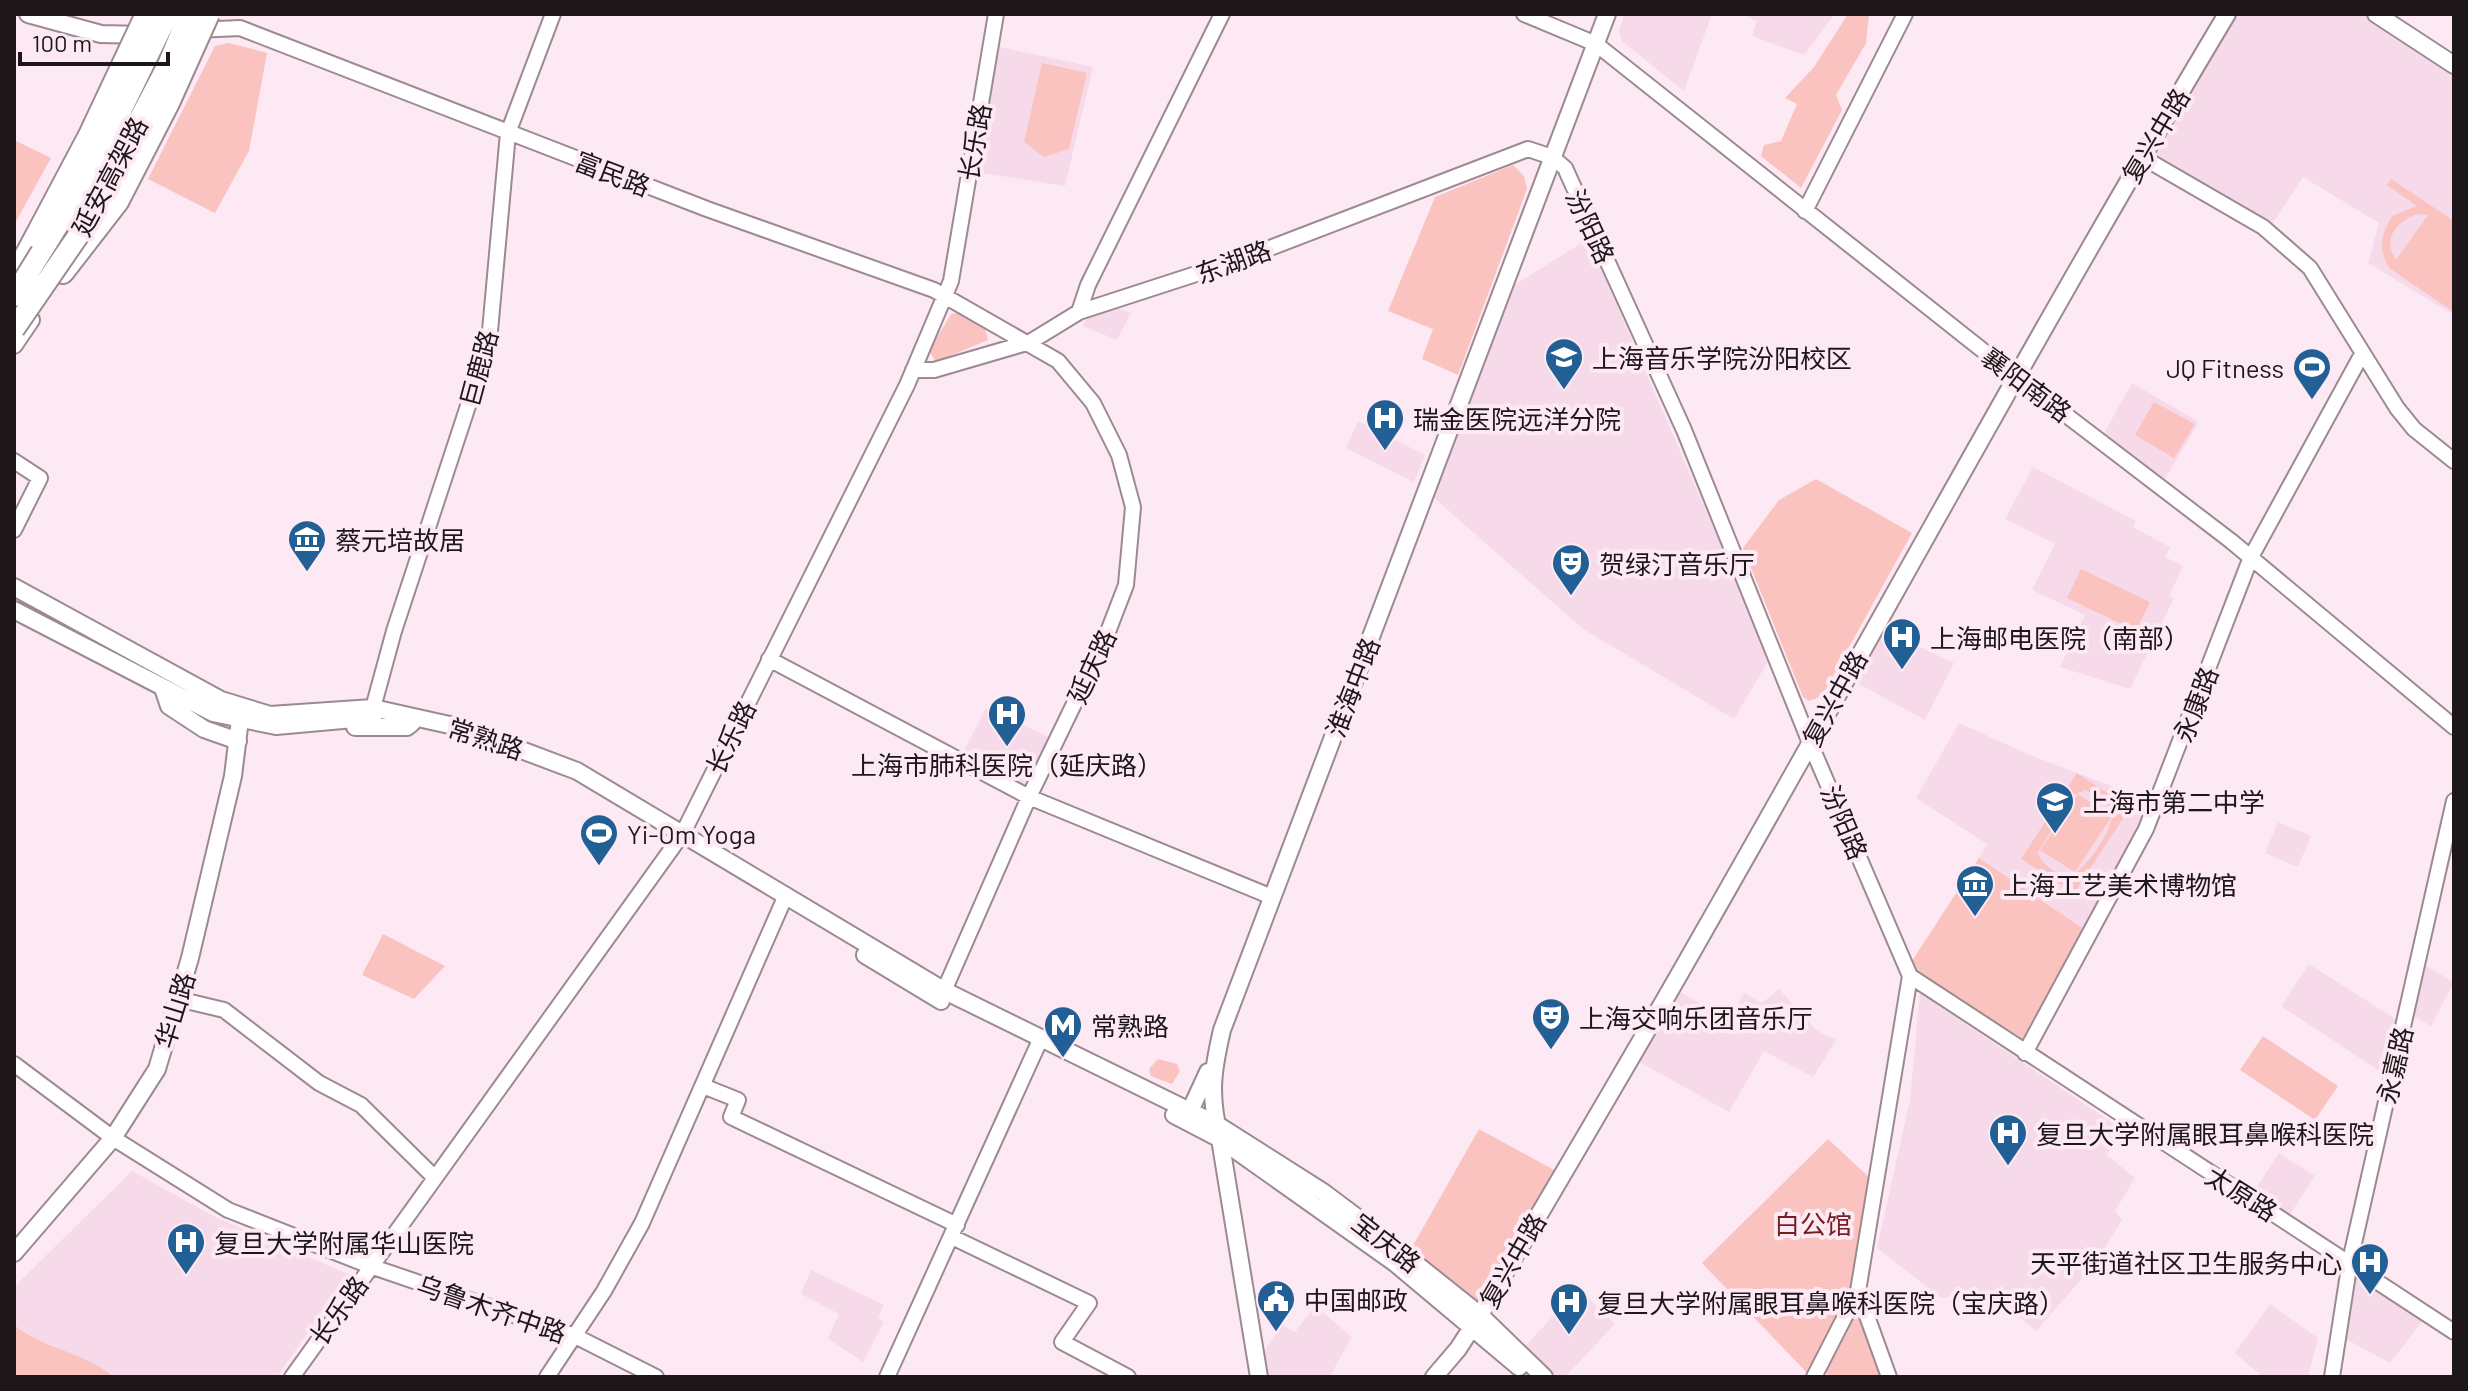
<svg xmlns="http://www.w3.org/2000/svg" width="2468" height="1391" viewBox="0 0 2468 1391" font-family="Barlow,'Noto Sans SC',sans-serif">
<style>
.built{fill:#f6dae9}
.green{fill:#fac3bf;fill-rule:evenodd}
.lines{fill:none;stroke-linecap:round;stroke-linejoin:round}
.minor-casing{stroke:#9c8a93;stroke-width:18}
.major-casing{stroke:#9c8a93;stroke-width:20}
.highway-casing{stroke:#9c8a93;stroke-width:24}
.minor{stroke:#fff;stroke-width:14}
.major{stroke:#fff;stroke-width:16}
.highway{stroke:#fff;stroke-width:20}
.highway-bridge-casing{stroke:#9c8a93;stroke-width:24;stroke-linecap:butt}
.highway-bridge{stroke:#fff;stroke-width:20}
.labels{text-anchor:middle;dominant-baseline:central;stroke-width:8;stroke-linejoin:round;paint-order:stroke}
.street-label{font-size:26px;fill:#1e171a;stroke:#fde9f3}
.poi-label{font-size:26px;fill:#1e171a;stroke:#fde9f3;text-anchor:start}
.park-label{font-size:26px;fill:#751d21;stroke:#fde9f3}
</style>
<rect width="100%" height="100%" fill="#fde9f3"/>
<!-- built -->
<path class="built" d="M1624 14H1712L1684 91 1622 41 1619 31Z
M1742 14H1835L1804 55 1752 36 1757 21Z
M2238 14H2365L2454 72V315L2368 263 2379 223 2303 177 2271 226 2151 156Z
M999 47 1093 67 1065 186 976 172Z
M1588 239 1770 658 1734 719 1583 629 1432 496 1513 286Z
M1112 306 1131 313 1117 340 1083 326 1090 311Z
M2132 383 2199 422 2163 482 2103 435Z
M1358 421 1425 455 1414 482 1346 448Z
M2033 467 2136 521 2133 527 2170 547 2165 557 2183 566 2169 596 2174 598 2130 689 2060 667 2085 615 2032 590 2055 544 2005 519Z
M1878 627 1954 663 1925 720 1850 679Z
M986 708 1053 739 1027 793 961 757Z
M1959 723 2030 755 2151 801 2085 930 1979 858 1987 844 1916 798Z
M2278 822 2311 836 2298 867 2265 853Z
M2309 964 2400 1022 2387 1076 2281 1006Z
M2426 966 2454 982 2431 1026 2413 1016Z
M1779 989 1816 1030 1836 1040 1813 1077 1764 1051 1729 1112 1638 1061 1678 991 1730 1019 1744 993 1762 1003Z
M1920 993 2123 1130 2107 1155 2135 1178 2115 1211 2122 1220 2095 1264 2036 1331 1987 1291 1941 1298 1877 1248 1910 1100Z
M2279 1153 2315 1176 2289 1216 2253 1193Z
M132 1171 213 1216 348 1274 277 1377H14V1287Z
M811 1270 884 1305 878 1318 884 1322 863 1362 828 1339 839 1314 801 1294Z
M2354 1272 2424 1319 2390 1363 2344 1338Z
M1579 1289 1615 1324 1565 1377H1555L1524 1347Z
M2270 1304 2318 1338 2308 1377H2263L2235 1353Z
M1315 1306 1352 1337 1331 1374 1334 1377H1265L1262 1354 1283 1325 1295 1332Z"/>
<!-- green -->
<path class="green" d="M1848 14H1869L1866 43 1836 95 1842 110 1801 188 1761 156 1764 145 1781 141 1797 104 1785 98 1814 67Z
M229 43 267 53 249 151 215 213 148 179 215 46Z
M1042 63 1087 73 1069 149 1044 157 1024 142Z
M14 140 51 158 14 225Z
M1513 165 1524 176 1527 189 1458 375 1422 359 1433 329 1388 311 1435 197Z
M2391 179 2454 221V312L2389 268C2378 248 2381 235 2392 216L2417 206 2387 185ZM2417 214 2428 215 2396 260C2382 239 2396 222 2417 214Z
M958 313 985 329 988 340 936 362 929 351 951 314Z
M2154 402 2195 424 2174 458 2135 435Z
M1816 479 1912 533 1822 696 1809 701 1803 697 1743 548 1779 500Z
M2081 569 2150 602 2136 631 2067 598Z
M2077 773 2130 808 2074 893 2021 859ZM2086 790 2112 808C2116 828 2087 868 2069 877 2056 874 2041 865 2038 852L2073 795Z
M2078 794 2112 816 2075 872 2040 850Z
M1979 858 2085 930 2022 1046 1913 972 1910 964Z
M383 934 445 966 414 999 362 975Z
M2263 1036 2338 1086 2315 1120 2240 1070Z
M1158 1059 1177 1064 1180 1071 1172 1084 1151 1076 1149 1069Z
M1479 1129 1556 1171 1477 1306 1411 1249Z
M1828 1139 1871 1179 1850 1293 1809 1375 1702 1263Z
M1855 1307 1882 1377H1835L1821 1372Z
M14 1325C43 1349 82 1351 114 1377H14Z"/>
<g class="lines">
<!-- minor casing -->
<g class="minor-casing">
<path id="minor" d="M1524 14 1596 44 2015 376 2231 541 2454 727
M195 30 240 28 707 209 934 290 1058 361 1093 403 1119 455 1133 507 1126 585 1104 642 1029 797 940 1000
M2142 157 2263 227 2310 268 2397 408 2414 429 2454 461
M1805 211 1905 14
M1079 312 1088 285 1222 14
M913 370H934L1030 342 1079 312 1236 261 1528 149 1552 157 1565 168 1684 430 1810 743 1910 976 1858 1291 1814 1377
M14 461 40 478 14 530
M769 659 1029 797 1272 897
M374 718 373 708 394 631 489 342 508 133 553 14
M1910 976 2454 1332
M178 999 224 1010 319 1083 361 1105 434 1177
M2025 1053 2146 829 2251 557 2362 354
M14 1064 113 1138 228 1210 370 1266 575 1336 656 1377
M703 1086 738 1100 731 1117 957 1225
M952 1237 1089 1303 1062 1342 1128 1377
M1858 1291 1889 1377
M292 1377 683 833 907 385 951 281 996 14
M547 1377 604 1291 642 1223 786 895
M887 1377 1041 1038
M2332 1377 2350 1261 2454 801"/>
</g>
<!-- major casing -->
<g class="major-casing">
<path id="major" d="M28 14 101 34 144 35
M2376 14 2454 65
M14 345 31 320
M14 587 221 700 270 715 373 708 463 728 577 771 945 991 1216 1124 1323 1192 1371 1228 1480 1315 1544 1377
M14 610 213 713 276 726 365 718
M163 688 169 706 204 729 238 741
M355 727H407L412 723
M865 955 941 1001
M1190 1111 1208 1072
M1174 1115 1220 1139 1395 1263 1519 1367
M14 1253 113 1138 157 1069 190 958 233 776 241 711
M1259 1377 1220 1139C1209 1096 1212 1073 1222 1030L1607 14
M1434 1377 1458 1349 1480 1315C1555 1187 1631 1060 1704 931 1879 625 2046 316 2227 14"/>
</g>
<!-- highway casing -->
<g class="highway-casing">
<path id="highway" d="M63 273 118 202
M14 276 35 237"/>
</g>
<!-- minor -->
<use href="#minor" class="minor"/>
<!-- major -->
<use href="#major" class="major"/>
<!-- highway -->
<use href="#highway" class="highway"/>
<!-- highway-bridge casing -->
<g class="highway-bridge-casing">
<path id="highway-bridge" d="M118 202 169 103 209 14
M35 237 89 135 146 14
M14 296 92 170 168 14
M14 329 80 233 168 65 189 14"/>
</g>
<!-- highway-bridge -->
<use href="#highway-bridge" class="highway-bridge"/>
</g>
<!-- icons -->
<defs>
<g id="university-pin" transform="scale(2)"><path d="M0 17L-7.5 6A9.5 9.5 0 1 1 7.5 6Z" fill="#225f95" stroke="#fde9f3"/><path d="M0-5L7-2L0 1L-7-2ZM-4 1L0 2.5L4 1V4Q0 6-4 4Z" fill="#fff"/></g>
<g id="stadium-pin" transform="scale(2)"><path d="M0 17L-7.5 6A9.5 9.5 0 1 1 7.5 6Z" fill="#225f95" stroke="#fde9f3"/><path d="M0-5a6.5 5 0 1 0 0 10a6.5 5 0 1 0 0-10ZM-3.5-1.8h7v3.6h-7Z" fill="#fff"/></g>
<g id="hospital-pin" transform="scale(2)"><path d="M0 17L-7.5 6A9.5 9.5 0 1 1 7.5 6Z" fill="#225f95" stroke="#fde9f3"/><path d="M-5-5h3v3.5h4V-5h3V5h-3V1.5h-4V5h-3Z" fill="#fff"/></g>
<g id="museum-pin" transform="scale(2)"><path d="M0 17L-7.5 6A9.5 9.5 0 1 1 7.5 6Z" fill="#225f95" stroke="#fde9f3"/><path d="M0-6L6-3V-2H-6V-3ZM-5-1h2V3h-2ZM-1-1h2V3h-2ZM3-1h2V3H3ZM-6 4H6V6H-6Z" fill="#fff"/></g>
<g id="theatre-pin" transform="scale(2)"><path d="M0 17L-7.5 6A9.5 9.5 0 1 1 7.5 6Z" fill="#225f95" stroke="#fde9f3"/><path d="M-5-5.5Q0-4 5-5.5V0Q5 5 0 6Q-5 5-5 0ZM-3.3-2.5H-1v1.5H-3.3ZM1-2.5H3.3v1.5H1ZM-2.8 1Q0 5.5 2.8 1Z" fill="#fff"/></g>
<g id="school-pin" transform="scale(2)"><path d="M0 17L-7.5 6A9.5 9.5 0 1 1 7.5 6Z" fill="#225f95" stroke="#fde9f3"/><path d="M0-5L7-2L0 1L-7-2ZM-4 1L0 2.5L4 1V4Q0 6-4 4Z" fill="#fff"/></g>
<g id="metro-pin" transform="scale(2)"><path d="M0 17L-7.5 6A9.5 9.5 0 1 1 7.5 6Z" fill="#225f95" stroke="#fde9f3"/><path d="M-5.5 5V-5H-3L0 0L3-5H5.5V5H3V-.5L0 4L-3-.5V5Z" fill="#fff"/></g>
<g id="civic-pin" transform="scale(2)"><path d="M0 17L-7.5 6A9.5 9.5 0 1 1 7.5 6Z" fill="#225f95" stroke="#fde9f3"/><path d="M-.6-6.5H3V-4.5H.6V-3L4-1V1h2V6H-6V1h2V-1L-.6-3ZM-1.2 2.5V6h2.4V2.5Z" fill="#fff"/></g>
</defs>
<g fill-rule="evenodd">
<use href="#university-pin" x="1564" y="357"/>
<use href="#stadium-pin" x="2312" y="367"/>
<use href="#hospital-pin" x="1385" y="418"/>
<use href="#museum-pin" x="307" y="539"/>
<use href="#theatre-pin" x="1571" y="563"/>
<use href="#hospital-pin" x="1902" y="637"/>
<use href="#hospital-pin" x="1007" y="714"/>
<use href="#school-pin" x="2055" y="801"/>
<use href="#stadium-pin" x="599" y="833"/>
<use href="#museum-pin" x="1975" y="884"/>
<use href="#theatre-pin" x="1551" y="1017"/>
<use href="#metro-pin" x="1063" y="1025"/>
<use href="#hospital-pin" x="2008" y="1133"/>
<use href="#hospital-pin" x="186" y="1242"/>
<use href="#hospital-pin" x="2370" y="1262"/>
<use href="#civic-pin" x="1276" y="1299"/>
<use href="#hospital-pin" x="1569" y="1302"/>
</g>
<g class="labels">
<!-- street labels -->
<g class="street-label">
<text transform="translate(2155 135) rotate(-59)">复兴中路</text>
<text transform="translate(974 142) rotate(-80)">长乐路</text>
<text transform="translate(613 173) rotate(21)">富民路</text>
<text transform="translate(109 176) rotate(-62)">延安高架路</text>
<text transform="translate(1591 226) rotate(65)">汾阳路</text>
<text transform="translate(1233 261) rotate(-20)">东湖路</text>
<text transform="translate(478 368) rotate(-75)">巨鹿路</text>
<text transform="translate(2027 384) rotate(37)">襄阳南路</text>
<text transform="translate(1091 666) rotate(-65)">延庆路</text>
<text transform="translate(1352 687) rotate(-69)">淮海中路</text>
<text transform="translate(1834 698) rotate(-61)">复兴中路</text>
<text transform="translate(2195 704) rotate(-69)">永康路</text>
<text transform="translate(730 737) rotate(-64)">长乐路</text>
<text transform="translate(486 738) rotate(18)">常熟路</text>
<text transform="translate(1845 822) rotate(67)">汾阳路</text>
<text transform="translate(174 1010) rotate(-73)">华山路</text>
<text transform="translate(2394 1065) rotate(-77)">永嘉路</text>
<text transform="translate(2242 1193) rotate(32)">太原路</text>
<text transform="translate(1387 1242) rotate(38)">宝庆路</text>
<text transform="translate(1512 1260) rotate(-60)">复兴中路</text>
<text transform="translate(492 1308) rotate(19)">乌鲁木齐中路</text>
<text transform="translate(338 1310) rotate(-54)">长乐路</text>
</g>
<!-- poi labels -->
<g class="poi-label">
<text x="1592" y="357">上海音乐学院汾阳校区</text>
<text x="2284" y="367" text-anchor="end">JQ Fitness</text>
<text x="1413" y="418">瑞金医院远洋分院</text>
<text x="335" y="539">蔡元培故居</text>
<text x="1599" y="563">贺绿汀音乐厅</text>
<text x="1930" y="637">上海邮电医院（南部）</text>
<text x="1007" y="764" text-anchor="middle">上海市肺科医院（延庆路）</text>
<text x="2083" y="801">上海市第二中学</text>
<text x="627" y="833">Yi-Om Yoga</text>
<text x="2003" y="884">上海工艺美术博物馆</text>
<text x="1579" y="1017">上海交响乐团音乐厅</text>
<text x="1091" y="1025">常熟路</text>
<text x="2036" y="1133">复旦大学附属眼耳鼻喉科医院</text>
<text x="214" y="1242">复旦大学附属华山医院</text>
<text x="2342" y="1262" text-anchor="end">天平街道社区卫生服务中心</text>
<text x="1304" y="1299">中国邮政</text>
<text x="1597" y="1302">复旦大学附属眼耳鼻喉科医院（宝庆路）</text>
</g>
<!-- park labels -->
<g class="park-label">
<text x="1813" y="1223">白公馆</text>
</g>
</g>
<!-- border -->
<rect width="2468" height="1391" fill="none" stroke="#1e171a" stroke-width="32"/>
<!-- scale -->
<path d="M20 52v12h148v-12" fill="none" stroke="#1e171a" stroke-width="4"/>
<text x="32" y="52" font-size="24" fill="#1e171a" stroke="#fde9f3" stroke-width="6" paint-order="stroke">100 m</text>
</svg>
